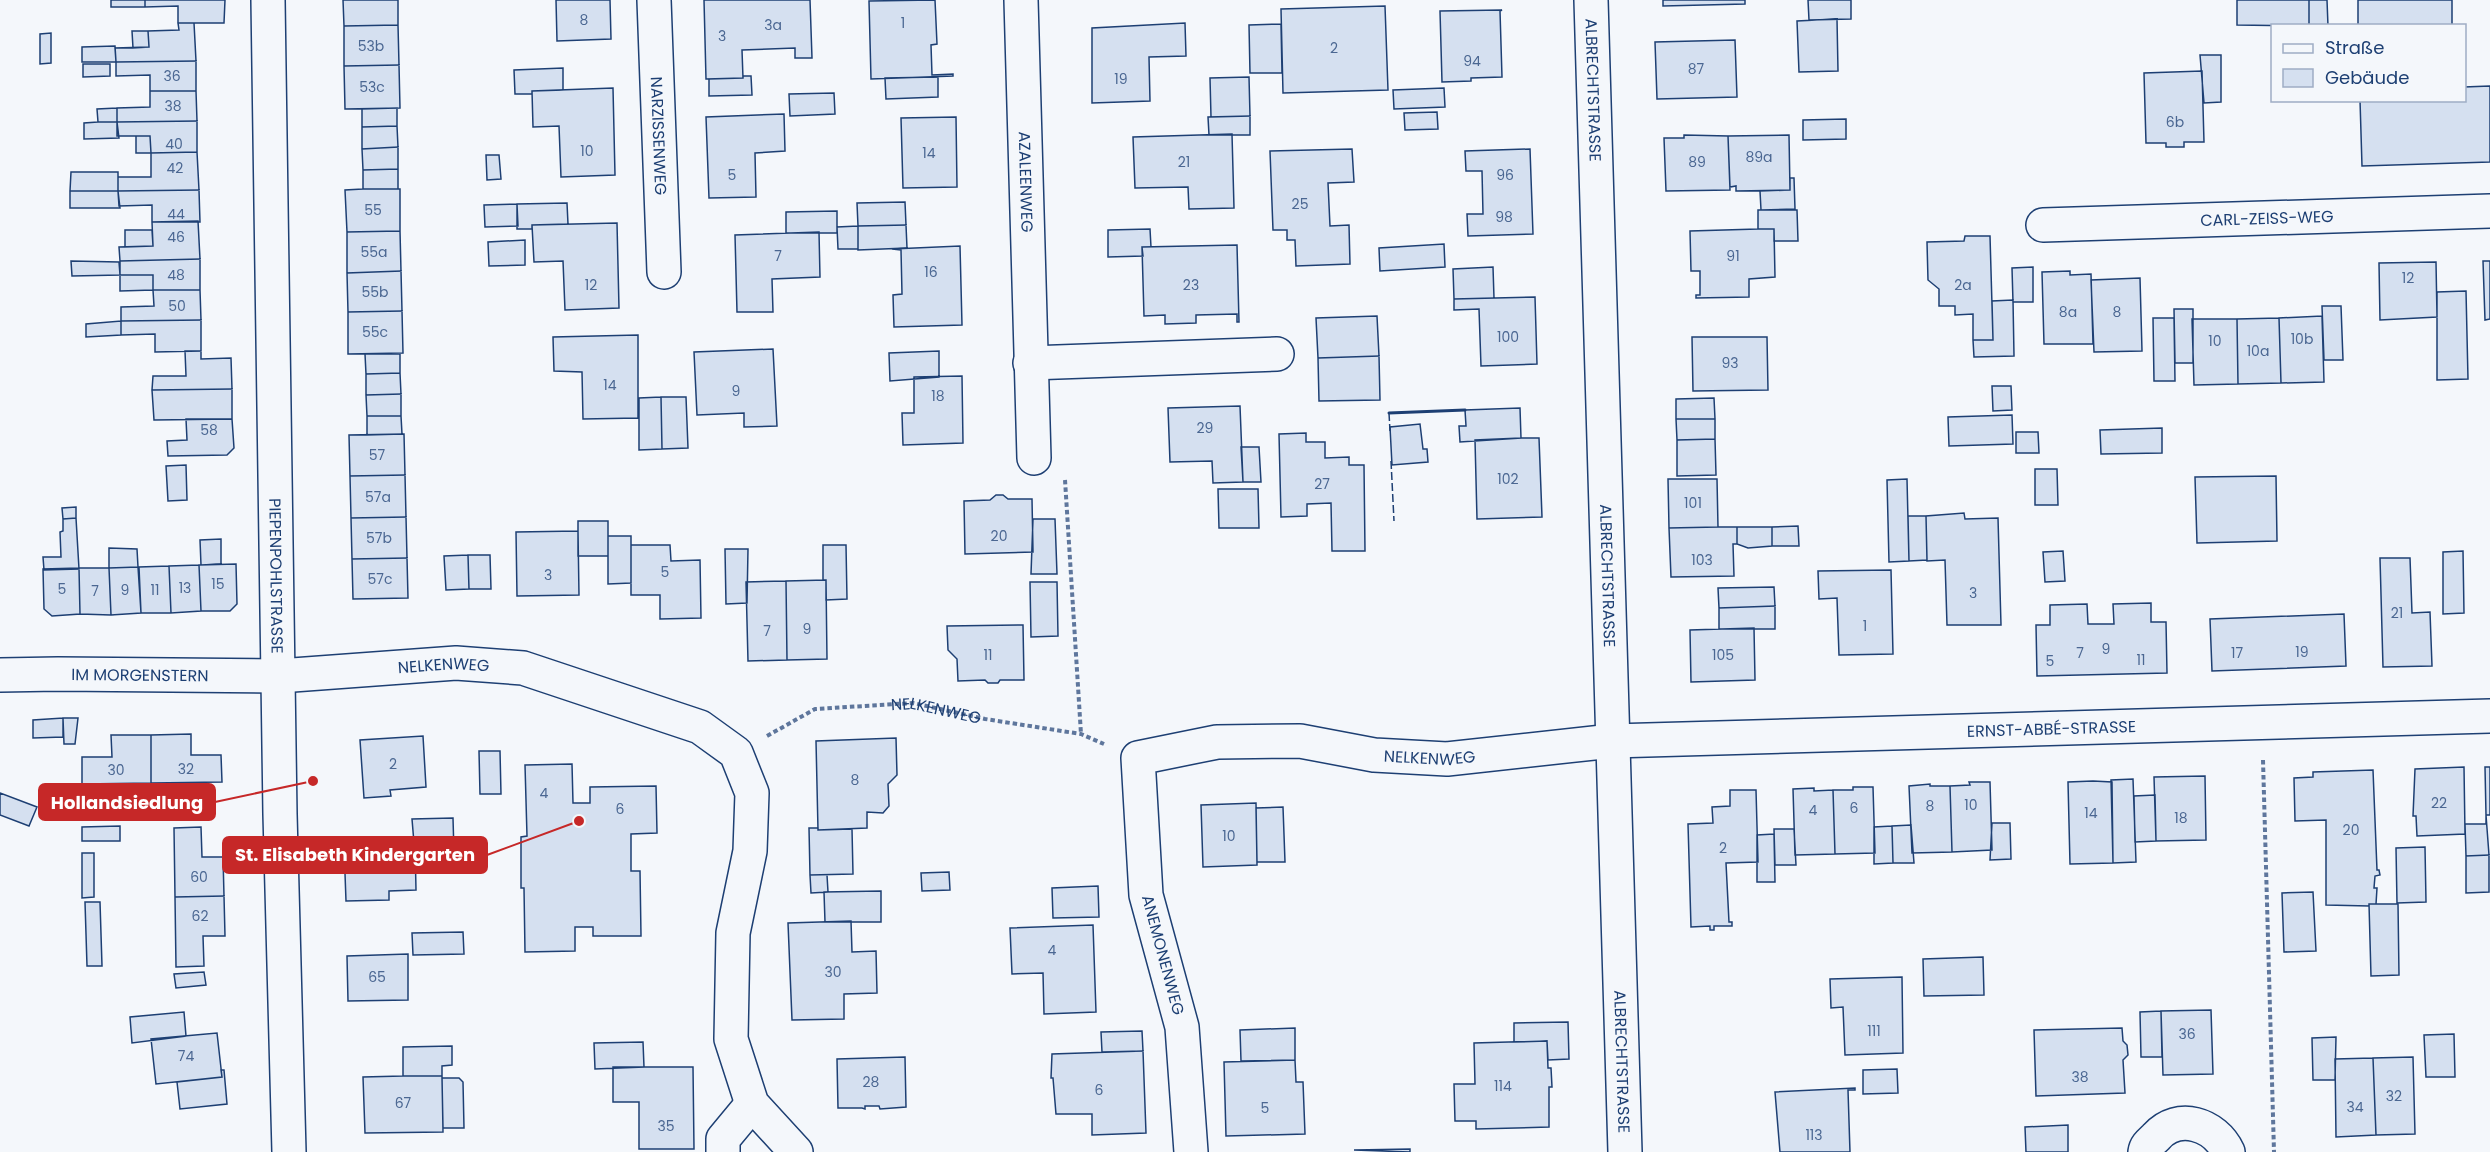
<svg xmlns="http://www.w3.org/2000/svg" width="2490" height="1152" viewBox="0 0 2490 1152" font-family="Poppins,sans-serif">
<style>
.building{fill:#d5e0f0;stroke:#1d3f73;stroke-width:1.5}
.lines{fill:none;stroke-linecap:round;stroke-linejoin:round}
.minor-casing{stroke:#1d3f73;stroke-width:36}
.path{stroke:#5e769c;stroke-width:4;stroke-dasharray:4.5 3;stroke-linecap:butt}
.minor{stroke:#f4f7fb;stroke-width:33}
.fence{stroke:#1d3f73;stroke-width:1.5;stroke-dasharray:8 3;stroke-linecap:butt}
.wall{stroke:#1d3f73;stroke-width:3}
.labels{text-anchor:middle;dominant-baseline:central;stroke-width:4.5;stroke-linejoin:round;paint-order:stroke}
.number-label{font-size:14px;fill:#4b6792}
.street-label{font-size:16px;fill:#1d3f73;stroke:#f4f7fb}
.leader{fill:none;stroke:#c62828;stroke-width:2}
.callout-dot{fill:#c62828;stroke:#f4f7fb;stroke-width:2}
.callout{fill:#c62828;stroke:#c62828;stroke-width:2}
.callout-label{font-size:18px;text-anchor:middle;font-weight:bold;fill:#fff}
</style>
<rect width="100%" height="100%" fill="#f4f7fb"/>
<!-- building -->
<path class="building" d="M111 0H145V7H111Z
M145 0H225L224 23H178V6L145 7Z
M343 0H398V25L344 26Z
M556 0H610L611 39 557 41Z
M704 0H810L812 58H795V48L742 50 743 78 706 79Z
M935 0 937 44 931 45 932 75 953 74V76L871 79 869 1Z
M1663 0H1745V4L1663 6Z
M1808 0H1851V19L1809 20Z
M2237 0H2309V26L2237 25Z
M2309 0H2327L2328 26H2309Z
M2358 0H2452V25L2358 26Z
M1385 6 1388 90 1283 93 1281 9Z
M1502 10 1500 11 1502 77 1471 78V81L1442 82 1440 11Z
M1837 19 1838 71 1799 72 1797 21Z
M178 23H194L196 61 116 62 115 48 149 47 148 31 179 30Z
M1185 23 1186 56 1149 57 1150 101 1092 103V28Z
M1281 24 1282 73H1250L1249 25Z
M398 25 399 65 344 66V26Z
M132 31H148L149 47 133 48Z
M51 33V63L40 64V34Z
M1735 40 1737 97 1657 99 1655 42Z
M115 46 116 62H82V47Z
M2200 55H2221V102L2204 103Z
M196 61V91H150V75L116 76V62Z
M83 64H110V76L83 77Z
M399 65 400 108 345 109 344 66Z
M563 68V90L532 91V94H515L514 70Z
M2202 71 2204 142H2184V147H2166V143H2146L2144 73Z
M743 76H751L752 95 709 96V79L743 78Z
M938 77V97L886 99 885 78Z
M1249 77 1250 116 1211 117 1210 78Z
M2490 86V162L2362 166 2360 100H2464V87Z
M613 88 615 175 561 177 559 126 533 127 532 91Z
M1444 88 1445 107 1394 109 1393 90Z
M150 91H196L197 121 117 122V108L150 107Z
M834 93 835 114 790 116 789 94Z
M117 108V122H98L97 109Z
M397 108V126L362 127V109Z
M1437 112 1438 129 1405 130 1404 113Z
M784 114 785 151 755 153 756 197 709 198 706 117Z
M1250 116V135H1209L1208 117Z
M956 117 957 187 903 188 901 118Z
M1846 119V139L1803 140V120Z
M197 121V152L151 153 150 136H117V122Z
M98 122H117L119 138 84 139V123Z
M397 126 398 147 362 149V127Z
M1232 134 1234 208 1189 209 1188 187 1135 188 1133 137Z
M1684 135 1728 136 1730 190 1666 191 1664 138H1684Z
M1789 135 1790 190 1736 191V186L1730 187 1728 136Z
M136 136H150L151 153H136Z
M398 147V169L363 170 362 149Z
M1352 149 1354 182 1328 183 1330 226 1349 225 1350 264 1296 266 1295 240H1287V230H1273L1270 151Z
M1530 149 1533 234 1468 236 1467 214H1483L1482 171H1466L1465 151Z
M197 152 199 190 118 191V177H151V153Z
M486 155H499L501 179 487 180Z
M398 169V189H363V170Z
M71 172H118V191H70Z
M1790 178H1794L1795 209 1761 210 1760 191 1790 190Z
M363 189H400V231L347 232 345 190Z
M199 190 200 222H152V205L119 206 118 191Z
M70 191H118L120 208H70Z
M905 202 906 225 858 226 857 203Z
M567 203 568 224 532 225V229H517V204Z
M517 204 518 226 485 227 484 205Z
M1758 210H1797L1798 241H1774V229H1758Z
M837 211V233H786V212Z
M198 221 200 259 120 261 119 247 153 246 152 222Z
M617 223 619 308 565 310 563 261 534 262 532 225Z
M906 225 907 248 858 250V226Z
M858 226V249H838L837 227Z
M1150 229 1151 247H1142L1143 256 1108 257V230Z
M1758 229H1774L1775 277 1749 279V297L1696 298V295H1700V271H1691L1690 231Z
M125 230H152L153 246 125 247Z
M400 231 401 271 347 273V232Z
M819 232 820 277 772 279 773 312H737L735 235Z
M1965 236H1990L1993 340H1973V314L1955 315V306H1939V289L1928 280 1927 242 1964 241Z
M525 240V265L489 266 488 242Z
M1444 244 1445 267 1380 271 1379 248Z
M1237 245 1239 322H1237V314L1196 315V323L1165 324V315L1144 316 1142 247Z
M960 246 962 325 894 327 893 295 902 294 901 250 892 249Z
M200 259V290H153V275H120V261Z
M71 261 119 262 120 275 72 276Z
M2483 261H2490V319L2485 320Z
M2436 262 2437 317 2380 320 2379 263Z
M1493 267 1494 298 1454 299 1453 269Z
M2033 267V302H2013L2012 268Z
M401 271 402 311 348 312 347 273Z
M2070 271V275L2091 274 2093 344H2044L2042 272Z
M120 275H153V290L120 291Z
M2140 278 2142 351 2094 352 2091 280Z
M153 290H200L201 320 121 321V307L154 306Z
M2466 291 2468 379 2437 380V292Z
M1535 297 1537 364 1481 366 1479 309 1454 310V299Z
M2013 300 2014 356 1974 357 1973 340H1993L1992 301Z
M2322 306H2341L2343 360H2324Z
M2174 309H2193V363H2175Z
M402 311 403 353 348 354V312Z
M1377 316 1379 356 1318 358 1316 318Z
M2322 316 2324 382 2281 383 2279 318Z
M2153 318H2174L2175 381H2154Z
M2279 318 2281 383 2238 384 2237 319Z
M2192 319H2237L2238 384 2194 385Z
M201 320V351L155 352V334L121 335V321Z
M121 321V335L86 337V324Z
M638 335V418L583 419 582 372 554 371 553 337Z
M1692 337H1767L1768 390 1693 391Z
M773 349 777 426 744 427V413L697 415 694 352Z
M185 351H201V359L231 358 232 389 152 390 153 376H186Z
M939 351V377L890 381 889 353Z
M365 354H400V373L366 374Z
M1379 356 1380 400 1319 401 1318 358Z
M400 373 401 394 366 395V374Z
M962 376 963 443 903 445 902 413H914V377Z
M1992 386H2011L2012 410 1993 411Z
M232 389V419L154 420 152 390Z
M401 394V416H367L366 395Z
M661 397H686L688 448 662 449Z
M661 397 662 449 639 450V398Z
M1714 398 1715 419H1676V399Z
M1240 406 1243 482 1213 483 1212 461 1170 462 1168 408Z
M1520 408 1521 438 1460 442 1459 426H1466L1465 410Z
M2012 415 2013 444 1949 446 1948 417Z
M367 416H401L402 434 367 435Z
M186 419H232L234 448 227 455 168 456 167 441 187 440Z
M1676 419H1715V439L1677 440Z
M1420 424 1423 449H1427L1428 462 1392 465 1390 427Z
M2162 428V453L2101 454 2100 430Z
M2016 432H2038L2039 453H2016Z
M1306 433V442H1325V458L1349 457V465H1364L1365 551H1332L1331 503 1307 504V516L1281 517 1279 434Z
M404 434 405 475 350 476 349 435Z
M1521 438H1539L1542 517 1477 519 1475 440Z
M1715 439 1716 475 1677 476V440Z
M1241 447H1259L1261 482H1243Z
M186 465 187 500 168 501 166 466Z
M2035 469H2057L2058 505H2035Z
M405 475 406 517 351 518 350 476Z
M2276 476 2277 541 2197 543 2195 477Z
M1668 479H1717L1718 527 1669 528Z
M1907 479 1909 561 1889 562 1887 480Z
M1218 489H1258L1259 528H1219Z
M996 495H1003L1008 499H1032L1033 552 965 554 964 501 990 500Z
M76 507V518L63 519 62 508Z
M1964 513 1965 519 1998 518 2001 625H1947L1945 560 1927 561 1926 516Z
M1908 516H1926L1927 560 1909 561Z
M406 517 407 558 352 559 351 518Z
M76 518 79 569 44 570 43 557H61L60 532 63 531V519Z
M1033 519H1055L1057 574H1031Z
M578 521H608V556H578Z
M1798 526 1799 546H1772V527Z
M1718 527H1737V544H1733L1734 576 1671 577 1669 528Z
M1737 527H1772V546L1748 548 1737 544Z
M578 531 579 595 517 596 516 532Z
M608 536H631V583L608 584Z
M221 539V564L201 565 200 540Z
M631 545H670L671 561 700 560 701 618 660 619V595H631Z
M823 545H846L847 599 826 600V580H823Z
M109 548 137 549 138 567 109 568Z
M725 549H748L747 603 726 604Z
M2063 551 2065 581 2045 582 2043 552Z
M2463 551 2464 613 2443 614V552Z
M468 555H490L491 589H469Z
M468 555 469 589 446 590 444 556Z
M407 558 408 598 353 599 352 559Z
M2380 558H2410L2412 613 2430 612 2432 666 2383 667Z
M236 564 237 604 230 611H201L199 565Z
M199 565 201 611 171 613 169 566Z
M169 566 171 613H141L139 567Z
M138 567 141 613 111 615 109 568Z
M79 568 80 614 52 616 44 609 43 569Z
M79 568H109L111 615 80 614Z
M1891 570 1893 654 1839 655 1837 598 1819 599 1818 571Z
M826 580 827 659 787 660 786 581Z
M786 581 787 660 748 661 746 582Z
M1030 582H1057L1058 636 1031 637Z
M1774 587 1775 606 1719 608 1718 588Z
M2151 603V622H2166L2167 673 2037 676 2036 625H2050V605L2087 604 2088 624H2114L2113 604Z
M1775 606V629H1719V608Z
M2344 614 2346 666 2212 671 2210 619Z
M1023 625 1024 680H1000L998 683H988L985 680 958 681 957 659 948 650 947 626Z
M1754 628 1755 680 1691 682 1690 630Z
M63 718V737L33 738V720Z
M63 718H78L75 744H64Z
M191 734V755H221L222 782 151 783V735Z
M111 735H151V783L82 784V757H112Z
M423 736 426 787 390 790 391 796 364 798 360 740Z
M896 738 897 775 888 784 889 806 883 813 867 812V828L818 830 816 741Z
M479 751H500L501 794H480Z
M572 764 573 803H590V787L656 786 657 833 631 834V871H640L641 936H593V927H575V951L525 952 524 888H521V837L527 836 525 765Z
M2464 767 2465 834 2417 836 2416 816H2413L2415 769Z
M2485 767H2490V815H2486Z
M2373 770 2377 870H2379L2380 875 2375 876 2374 888H2377L2376 904H2369V906L2326 905V820L2295 821 2294 778 2313 777V772Z
M2205 776 2206 840 2156 841 2154 777Z
M2133 779 2136 862 2113 863 2111 780Z
M2093 781 2112 782 2113 863 2070 864 2068 782Z
M1969 782H1990L1992 850 1952 852 1950 786 1970 785Z
M1930 784V786H1950L1952 852 1912 853 1909 786Z
M1853 787H1873L1875 853 1835 854 1833 790H1853Z
M1814 788V791L1833 790 1835 854 1795 855 1793 789Z
M1730 790H1756L1758 862 1726 863 1729 922H1732V926H1714V930H1710V926L1691 927 1688 824 1713 823 1712 807 1730 806Z
M0 793 37 807 29 826 0 815Z
M2155 795 2156 841 2135 842 2134 796Z
M1256 803 1257 865 1203 867 1201 805Z
M1283 807 1285 862H1257L1256 808Z
M2486 815 2489 855 2466 856 2465 824H2486Z
M453 818 454 853 415 855 412 819Z
M1992 823H2010L2011 859 1990 860Z
M1911 825 1914 863H1893L1892 826Z
M120 826V841H82V827Z
M1892 826 1893 863 1874 864V827Z
M201 827 202 857H223L224 896 175 897 174 828Z
M809 828H818V830L852 829 853 874 810 875Z
M1774 829H1794L1796 865H1775Z
M1774 834 1775 882H1757V835Z
M412 843H415L416 890 389 891V900L346 901 344 846Z
M2425 847 2426 902 2397 903 2396 848Z
M82 853H94V897L82 898Z
M2489 855V892L2466 893V856Z
M949 872 950 890 922 891 921 873Z
M810 875H827L828 892 811 893Z
M1098 886 1099 917 1053 918 1052 888Z
M881 891V922H825L824 892Z
M2313 892 2316 951 2284 952 2282 893Z
M224 896 225 936H203L204 966 176 967 175 897Z
M85 902H100L102 966H87Z
M2369 904H2398L2399 975 2371 976Z
M851 921 852 952 876 951 877 993 844 994V1019L792 1020 788 923Z
M1093 925 1096 1012 1044 1014 1043 973 1012 974 1010 928Z
M463 932 464 954 413 955 412 933Z
M408 954V1000L348 1001 347 956Z
M1983 957 1984 995 1924 996 1923 959Z
M204 972 206 985 176 988 174 974Z
M1902 977 1903 1053 1845 1055 1843 1007 1831 1008 1830 979Z
M2211 1010 2213 1074 2163 1075 2161 1011Z
M2161 1011 2162 1057H2141L2140 1012Z
M184 1012 186 1036 132 1043 130 1017Z
M1568 1022 1569 1059 1548 1060 1547 1041 1514 1042V1023Z
M1295 1028V1060L1241 1061 1240 1030Z
M2122 1028 2123 1041 2127 1045 2128 1055 2123 1060 2125 1093 2036 1096 2034 1030Z
M1142 1031 1143 1051 1102 1052 1101 1032Z
M217 1033 222 1077 156 1084 151 1039Z
M2454 1034 2455 1077H2426L2424 1035Z
M2336 1037 2335 1080H2313L2312 1038Z
M1547 1041 1548 1068H1551L1552 1087H1549V1127L1476 1129V1121H1455L1454 1084H1475L1474 1043Z
M643 1042 644 1067 595 1069 594 1043Z
M452 1046V1065L442 1066V1076H403V1047Z
M1143 1051 1146 1133 1092 1135V1114H1056L1053 1078H1051L1052 1054Z
M905 1057 906 1107 880 1109 879 1106H865V1109L862 1108H838L837 1059Z
M2413 1057 2415 1134 2376 1135 2373 1058Z
M2373 1058 2376 1135 2336 1137 2335 1059Z
M1295 1060 1296 1082H1303L1305 1134 1226 1136 1224 1062Z
M613 1067H693L694 1149H639V1102H613Z
M1897 1069 1898 1093 1863 1094V1070Z
M221 1070H224L227 1104 180 1109 177 1082 222 1077Z
M403 1076H442L443 1132 365 1133 363 1077Z
M442 1078H459L463 1082 464 1128H443Z
M1855 1088V1090H1848L1850 1152H1780L1775 1092Z
M2068 1125V1152H2026L2025 1127Z
M1410 1149V1152L1354 1150Z"/>
<g class="lines">
<!-- minor casing -->
<g class="minor-casing">
<g id="minor">
<path id="s2" d="M268 0 280 814 289 1152"/>
<path id="s3" d="M654 0 664 272"/>
<path id="s4" d="M1021 0 1034 458"/>
<path id="s5" d="M1591 0 1625 1152"/>
<path id="s6" d="M2043 225 2490 211"/>
<path d="M1030 363 1277 354"/>
<path id="s7" d="M0 675 58 674 279 676 456 663 523 668 700 727 736 753 752 793 750 851 733 933 731 1039 752 1104 796 1152"/>
<path d="M723 1152V1139L752 1104"/>
<path id="s8" d="M1191 1152 1182 1027 1146 895 1138 758 1217 742 1300 741 1374 755 1447 759 1612 741 2490 716"/>
<path d="M2145 1152C2146 1145 2151 1142 2156 1137 2178 1112 2215 1124 2228 1152"/>
</g>
</g>
<!-- path -->
<g class="path">
<path d="M1065 480 1081 734"/>
<path id="s1" d="M767 736 815 709 913 703 985 719 1081 734 1104 744"/>
<path d="M2263 760 2274 1152"/>
</g>
<!-- minor -->
<use href="#minor" class="minor"/>
<!-- fence -->
<path class="fence" d="M1389 413 1390 431
M1391 461 1394 521"/>
<!-- wall -->
<path class="wall" d="M1389 413 1465 410"/>
</g>
<g class="labels">
<!-- number labels -->
<g class="number-label">
<text x="584" y="20">8</text>
<text x="903" y="23">1</text>
<text x="773" y="25">3a</text>
<text x="722" y="36">3</text>
<text x="371" y="46">53b</text>
<text x="1334" y="48">2</text>
<text x="1472" y="61">94</text>
<text x="1696" y="69">87</text>
<text x="172" y="76">36</text>
<text x="1121" y="79">19</text>
<text x="372" y="87">53c</text>
<text x="173" y="106">38</text>
<text x="2175" y="122">6b</text>
<text x="174" y="144">40</text>
<text x="587" y="151">10</text>
<text x="929" y="153">14</text>
<text x="1759" y="157">89a</text>
<text x="1184" y="162">21</text>
<text x="1697" y="162">89</text>
<text x="175" y="168">42</text>
<text x="732" y="175">5</text>
<text x="1505" y="175">96</text>
<text x="1300" y="204">25</text>
<text x="373" y="210">55</text>
<text x="176" y="214">44</text>
<text x="1504" y="217">98</text>
<text x="176" y="237">46</text>
<text x="374" y="252">55a</text>
<text x="778" y="256">7</text>
<text x="1733" y="256">91</text>
<text x="931" y="272">16</text>
<text x="176" y="275">48</text>
<text x="2408" y="278">12</text>
<text x="591" y="285">12</text>
<text x="1191" y="285">23</text>
<text x="1963" y="285">2a</text>
<text x="375" y="292">55b</text>
<text x="177" y="306">50</text>
<text x="2068" y="312">8a</text>
<text x="2117" y="312">8</text>
<text x="375" y="332">55c</text>
<text x="1508" y="337">100</text>
<text x="2302" y="339">10b</text>
<text x="2215" y="341">10</text>
<text x="2258" y="351">10a</text>
<text x="1730" y="363">93</text>
<text x="610" y="385">14</text>
<text x="736" y="391">9</text>
<text x="938" y="396">18</text>
<text x="1205" y="428">29</text>
<text x="209" y="430">58</text>
<text x="377" y="455">57</text>
<text x="1508" y="479">102</text>
<text x="1322" y="484">27</text>
<text x="378" y="497">57a</text>
<text x="1693" y="503">101</text>
<text x="999" y="536">20</text>
<text x="379" y="538">57b</text>
<text x="1702" y="560">103</text>
<text x="665" y="572">5</text>
<text x="548" y="575">3</text>
<text x="380" y="579">57c</text>
<text x="218" y="584">15</text>
<text x="185" y="588">13</text>
<text x="62" y="589">5</text>
<text x="125" y="590">9</text>
<text x="155" y="590">11</text>
<text x="95" y="591">7</text>
<text x="1973" y="593">3</text>
<text x="2397" y="613">21</text>
<text x="1865" y="626">1</text>
<text x="807" y="629">9</text>
<text x="767" y="631">7</text>
<text x="2106" y="649">9</text>
<text x="2302" y="652">19</text>
<text x="2080" y="653">7</text>
<text x="2237" y="653">17</text>
<text x="988" y="655">11</text>
<text x="1723" y="655">105</text>
<text x="2141" y="660">11</text>
<text x="2050" y="661">5</text>
<text x="393" y="764">2</text>
<text x="186" y="769">32</text>
<text x="116" y="770">30</text>
<text x="855" y="780">8</text>
<text x="544" y="793">4</text>
<text x="2439" y="803">22</text>
<text x="1971" y="805">10</text>
<text x="1930" y="806">8</text>
<text x="1854" y="808">6</text>
<text x="620" y="809">6</text>
<text x="1813" y="810">4</text>
<text x="2091" y="813">14</text>
<text x="2181" y="818">18</text>
<text x="2351" y="830">20</text>
<text x="1229" y="836">10</text>
<text x="1723" y="848">2</text>
<text x="199" y="877">60</text>
<text x="200" y="916">62</text>
<text x="1052" y="950">4</text>
<text x="833" y="972">30</text>
<text x="377" y="977">65</text>
<text x="1874" y="1031">111</text>
<text x="2187" y="1034">36</text>
<text x="186" y="1056">74</text>
<text x="2080" y="1077">38</text>
<text x="871" y="1082">28</text>
<text x="1503" y="1086">114</text>
<text x="1099" y="1090">6</text>
<text x="2394" y="1096">32</text>
<text x="403" y="1103">67</text>
<text x="2355" y="1107">34</text>
<text x="1265" y="1108">5</text>
<text x="666" y="1126">35</text>
<text x="1814" y="1135">113</text>
</g>
<!-- street labels -->
<g class="street-label">
<text stroke="none"><textPath href="#s5" startOffset="90">ALBRECHTSTRASSE</textPath></text>
<text stroke="none"><textPath href="#s3" startOffset="136">NARZISSENWEG</textPath></text>
<text stroke="none"><textPath href="#s4" startOffset="182">AZALEENWEG</textPath></text>
<text stroke="none"><textPath href="#s6" startOffset="224">CARL-ZEISS-WEG</textPath></text>
<text stroke="none"><textPath href="#s2" startOffset="576">PIEPENPOHLSTRASSE</textPath></text>
<text stroke="none"><textPath href="#s5" startOffset="576">ALBRECHTSTRASSE</textPath></text>
<text stroke="none"><textPath href="#s7" startOffset="444">NELKENWEG</textPath></text>
<text stroke="none"><textPath href="#s7" startOffset="140">IM MORGENSTERN</textPath></text>
<text stroke="none"><textPath href="#s1" startOffset="177">NELKENWEG</textPath></text>
<text stroke="none"><textPath href="#s8" startOffset="1317">ERNST-ABBÉ-STRASSE</textPath></text>
<text stroke="none"><textPath href="#s8" startOffset="694">NELKENWEG</textPath></text>
<text transform="translate(1163 955) rotate(75)">ANEMONENWEG</text>
<text stroke="none"><textPath href="#s5" startOffset="1062">ALBRECHTSTRASSE</textPath></text>
</g>
</g>
<!-- callouts -->
<path class="leader" d="M313 781L215 802M579 821L487 855"/>
<g class="callout-dot">
<circle cx="313" cy="781" r="6"/>
<circle cx="579" cy="821" r="6"/>
</g>
<g class="callout">
<rect x="39" y="784" width="176" height="36" rx="6"/>
<rect x="223" y="837" width="264" height="36" rx="6"/>
</g>
<g class="callout-label">
<text x="127" y="809">Hollandsiedlung</text>
<text x="355" y="861">St. Elisabeth Kindergarten</text>
</g>
<!-- legend -->
<rect x="2271" y="24" width="195" height="78" fill="#f4f7fb" stroke="#9eadc5" stroke-width="1.5"/>
<rect x="2283" y="44" width="30" height="9" fill="#f4f7fb" stroke="#9eadc5" stroke-width="1.5"/>
<text x="2325" y="54" font-size="18" fill="#1d3f73">Straße</text>
<rect x="2283" y="69" width="30" height="18" fill="#d5e0f0" stroke="#9eadc5" stroke-width="1.5"/>
<text x="2325" y="84" font-size="18" fill="#1d3f73">Gebäude</text>
</svg>
